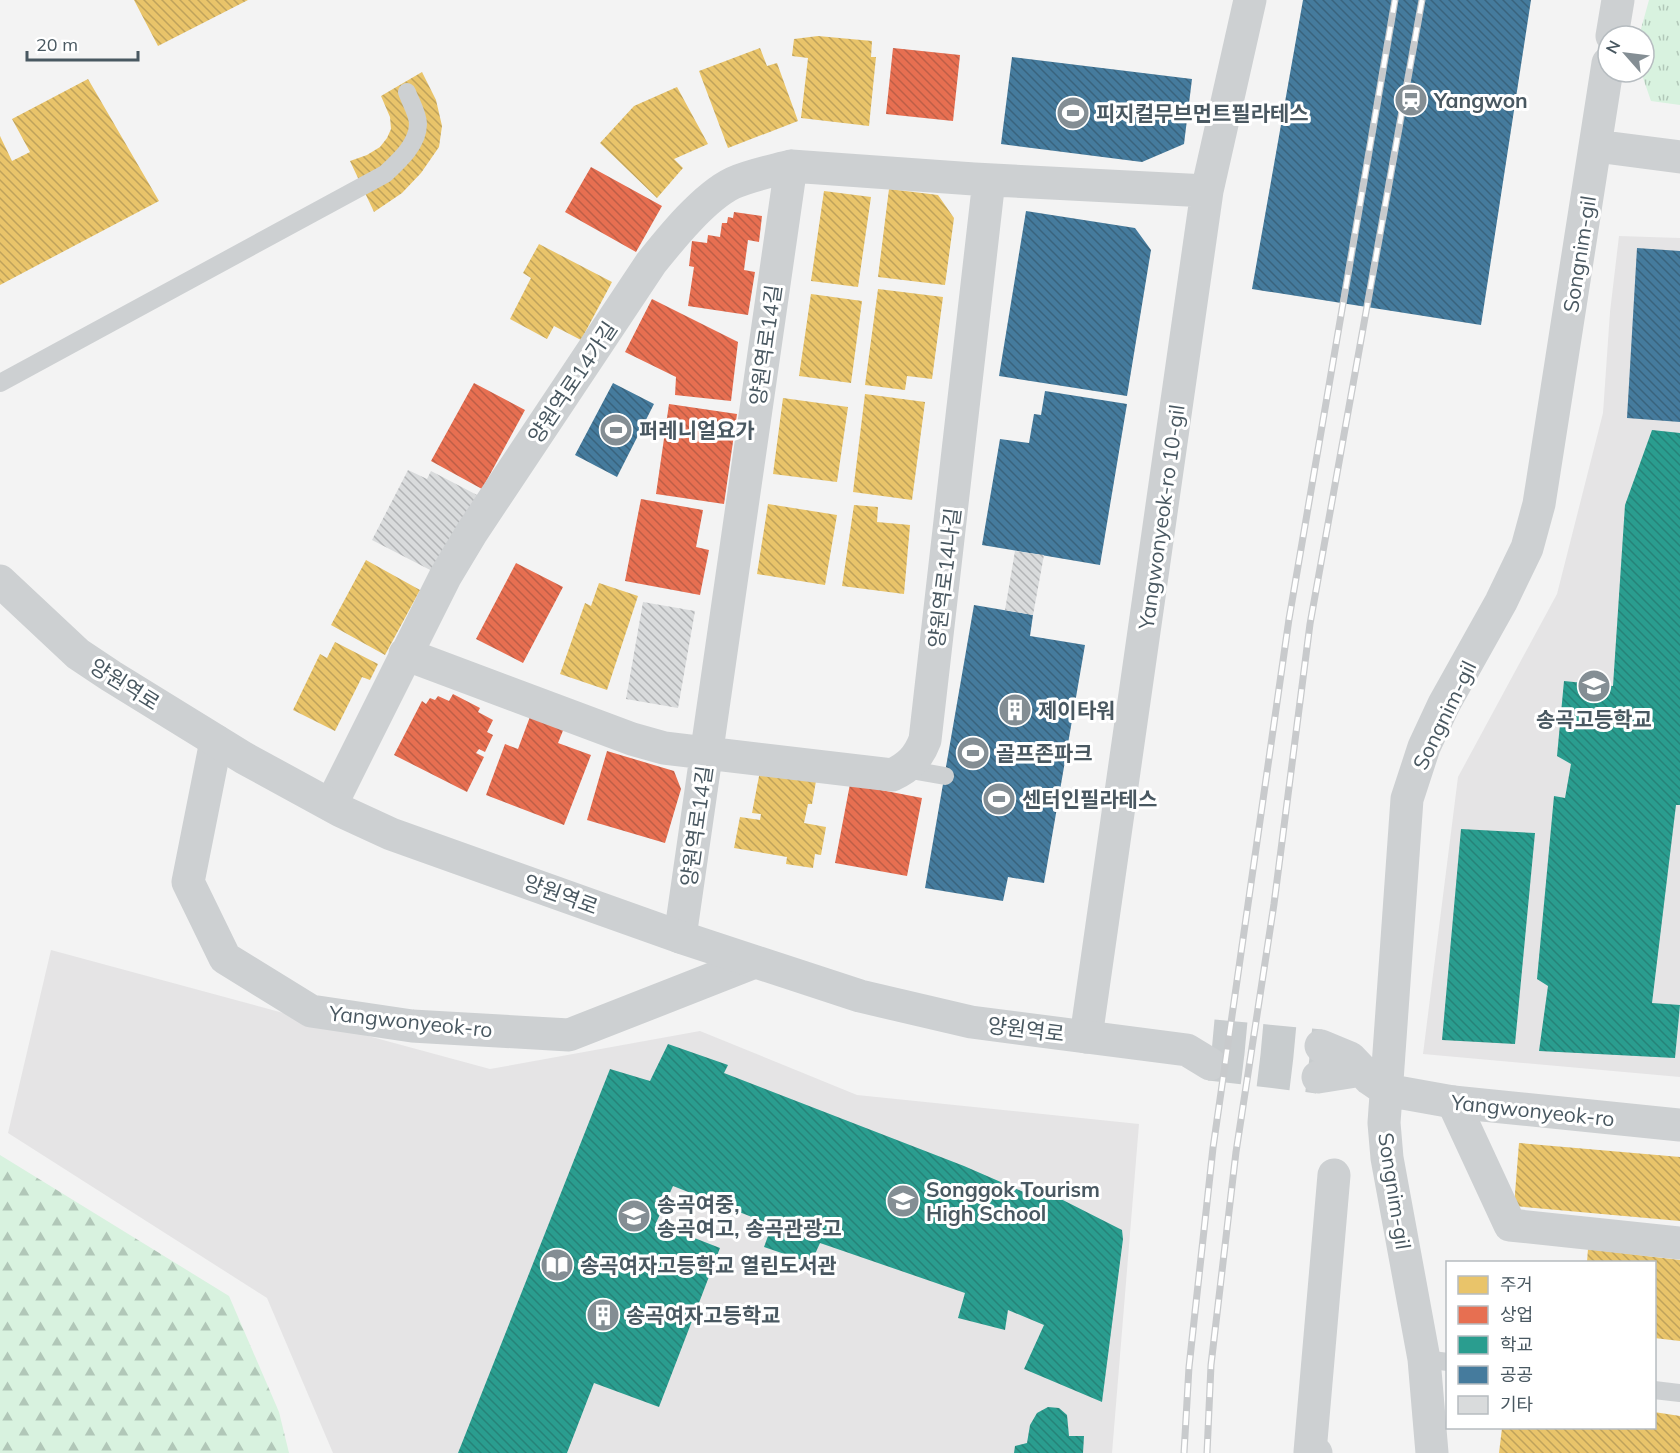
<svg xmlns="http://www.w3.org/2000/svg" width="1680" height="1453" viewBox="0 0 1680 1453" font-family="Mulish,'Noto Sans KR',sans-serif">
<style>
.education{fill:#e5e4e5}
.grass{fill:url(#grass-tufts)}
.forest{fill:url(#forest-firs)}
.homes{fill:url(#homes-back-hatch)}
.shops{fill:url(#shops-back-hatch)}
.schools{fill:url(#schools-back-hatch)}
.public{fill:url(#public-back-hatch)}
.building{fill:url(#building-back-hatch)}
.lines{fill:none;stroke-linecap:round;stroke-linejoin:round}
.secondary-tunnel{stroke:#c8ccce;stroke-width:33;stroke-dasharray:33 16;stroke-linecap:butt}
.lane{stroke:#cdd0d2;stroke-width:18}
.street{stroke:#cdd0d2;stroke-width:33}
.secondary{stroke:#cdd0d2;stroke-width:33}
.rail-casing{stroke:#c8cacc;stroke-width:7}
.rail{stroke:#fff;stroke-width:4.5;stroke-dasharray:14;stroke-linecap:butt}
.labels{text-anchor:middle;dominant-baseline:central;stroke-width:6;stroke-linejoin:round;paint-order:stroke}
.poi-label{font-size:21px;font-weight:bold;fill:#495861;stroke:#fff;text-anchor:start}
.street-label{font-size:21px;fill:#495861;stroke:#fff}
</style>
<defs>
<pattern id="grass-tufts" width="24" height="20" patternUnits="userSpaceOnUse" patternTransform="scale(1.5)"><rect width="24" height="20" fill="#d8f2df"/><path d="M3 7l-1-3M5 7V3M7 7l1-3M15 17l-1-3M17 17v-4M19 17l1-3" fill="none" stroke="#b1c7b8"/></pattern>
<pattern id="forest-firs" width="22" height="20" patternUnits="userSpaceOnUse" patternTransform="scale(1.5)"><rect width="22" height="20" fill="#d8f2df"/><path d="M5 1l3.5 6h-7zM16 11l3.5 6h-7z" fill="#b1c7b8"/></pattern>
<pattern id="homes-back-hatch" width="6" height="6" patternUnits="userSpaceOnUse" patternTransform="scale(1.5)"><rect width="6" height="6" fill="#e9c46a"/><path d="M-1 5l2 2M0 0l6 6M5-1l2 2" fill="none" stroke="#bfa25b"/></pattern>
<pattern id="shops-back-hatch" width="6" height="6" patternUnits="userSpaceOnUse" patternTransform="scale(1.5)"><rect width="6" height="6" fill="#e76f51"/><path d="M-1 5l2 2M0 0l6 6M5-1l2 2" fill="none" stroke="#bd5e47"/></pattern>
<pattern id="schools-back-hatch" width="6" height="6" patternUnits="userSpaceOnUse" patternTransform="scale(1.5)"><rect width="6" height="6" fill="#2a9d8f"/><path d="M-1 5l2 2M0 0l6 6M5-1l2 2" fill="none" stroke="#268378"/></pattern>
<pattern id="public-back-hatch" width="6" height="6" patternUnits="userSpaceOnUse" patternTransform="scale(1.5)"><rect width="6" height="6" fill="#457b9d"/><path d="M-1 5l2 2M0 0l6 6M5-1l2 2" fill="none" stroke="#39637d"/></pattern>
<pattern id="building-back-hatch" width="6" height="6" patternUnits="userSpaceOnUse" patternTransform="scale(1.5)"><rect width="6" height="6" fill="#d9dbdc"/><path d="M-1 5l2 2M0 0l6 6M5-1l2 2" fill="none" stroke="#b2b4b6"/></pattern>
</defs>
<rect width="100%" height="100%" fill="#f3f3f3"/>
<!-- education -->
<path class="education" d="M1619 236 1680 238V1077L1423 1054 1458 777 1557 594 1603 413 1610 312Z
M51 950 490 1069 700 1031 857 1095 1139 1124 1112 1453H333L267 1298 8 1133Z"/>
<!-- grass -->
<path class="grass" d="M1649 0H1680V105L1651 101 1641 72H1644V36H1639Z"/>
<!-- forest -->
<path class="forest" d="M0 1155 229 1296 279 1412 289 1453H0Z"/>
<!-- homes -->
<path class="homes" d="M134 0H248L158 46Z
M818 36 872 41 871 57H876L869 126 801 118 808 58 792 56 794 39Z
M760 48 767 66 777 63 798 121 728 148 699 71Z
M422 72 436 100 442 126 439 147 421 173 402 193 374 212 350 161 367 155 380 147 387 138 391 129 390 117 381 96Z
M88 79 159 201 0 285V136L12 161 30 152 12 119Z
M677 87 708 144 674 159 683 168 657 198 600 143 634 106Z
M889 189 938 195 954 218 945 285 878 277Z
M824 191 871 197 858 287 811 281Z
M539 244 612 282 581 340 554 326 547 339 510 319 531 278 523 273Z
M878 289 943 297 932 379 907 376 905 390 865 385Z
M811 294 862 301 851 383 799 376Z
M865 394 925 402 912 500 853 492Z
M783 398 848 407 837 482 773 474Z
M768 504 837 515 825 585 757 574Z
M854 505 878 507 877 522 910 525 904 594 842 586Z
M366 560 420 590 385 655 331 625Z
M599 583 638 596 607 690 560 674 585 603 591 606Z
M335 642 378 664 370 680 362 677 335 731 293 710 320 654 327 658Z
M760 771 816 781 812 804H808L804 823 826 827 821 855 815 854 813 868 786 864 787 857 734 848 740 817 760 820 761 814 752 813Z
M1519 1143 1680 1157V1221L1514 1206Z
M1588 1249 1680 1260V1341L1654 1338V1262H1587Z
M1654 1412 1680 1416V1453H1499L1502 1428H1654Z"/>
<!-- shops -->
<path class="shops" d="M893 48 960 55 953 121 886 114Z
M591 167 662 206 636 252 565 212Z
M734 212 762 216 759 242 748 240 744 270 755 272 748 315 688 306 694 267 689 266 692 241 707 243 708 235 720 237 722 223H727L728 217 733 218Z
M652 299 738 342 731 401 675 395 676 377 625 352Z
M474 383 525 410 482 489 431 461Z
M669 404 737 414 724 504 656 494Z
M641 499 703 510 696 547 709 550 700 595 625 581Z
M516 563 563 587 523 663 476 639Z
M453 694 480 708 478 712 493 720 487 732 493 735 485 752 479 749 476 753 484 757 467 792 394 755 422 701 426 704 430 698 435 700 438 696 449 701Z
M531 714 564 728 558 743 591 755 564 825 486 795 505 744 518 749Z
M607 751 674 771 681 789 665 843 587 820Z
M850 784 922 798 907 876 835 863Z"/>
<!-- schools -->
<path class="schools" d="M1652 430 1680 433V805H1676L1652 1003 1680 1005 1675 1058 1539 1051 1548 986 1537 979 1554 796 1565 798 1571 764 1557 756 1564 681 1613 686 1625 505Z
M1461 829 1535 833 1515 1044 1442 1040Z
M668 1044 728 1065 724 1073 964 1166 1026 1193H1049L1122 1230 1123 1239 1102 1402 1024 1369 1044 1325 1008 1310 1005 1330 958 1318 965 1293 820 1243 811 1263 764 1247 772 1225 673 1186 656 1223 720 1248 659 1407 594 1383 567 1453H458L610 1069 650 1081Z
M1048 1407 1059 1408 1067 1415 1069 1436H1084L1083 1453H1014L1015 1446 1027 1443 1030 1425 1037 1413Z"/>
<!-- public -->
<path class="public" d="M1303 0H1531L1481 325 1252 289Z
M1012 57 1192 79 1184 144 1142 162 1001 144Z
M1026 211 1135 228 1151 250 1127 396 999 376Z
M1637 248 1680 251V422L1627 418Z
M613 383 654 404 617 477 575 455Z
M1045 391 1127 404 1100 565 982 545 1000 439 1029 443 1034 414 1041 415Z
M974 605 1033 615 1030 636 1085 645 1044 883 1008 877 1003 901 925 888Z"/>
<!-- building -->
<path class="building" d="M408 470 427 479 431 471 477 495 436 573 372 540Z
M1015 551 1044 555 1033 615 1005 610Z
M643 602 695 611 678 708 626 699Z"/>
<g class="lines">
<!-- secondary-tunnel -->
<path class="secondary-tunnel" d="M1213 1036 1321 1046
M1210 1064 1318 1077"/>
<!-- lane -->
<path class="lane" d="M0 383 385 174C399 161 418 144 418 124 418 114 410 101 407 92
M905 769 945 776
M1424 1359 1448 1362
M1654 1390 1680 1393"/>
<!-- street -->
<path class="street" d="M405 654 632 739 664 748 892 775C909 767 918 758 925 740L989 180
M216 741 188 882 225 958 311 1011 412 1026 569 1035 755 962
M331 805 445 577 472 532 651 263C671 238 704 197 733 183 751 175 772 171 791 166L974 179 1207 191
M680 937 791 166
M1086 1037 1207 191 1250 0
M1453 1102 1510 1225 1680 1243
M1316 1453 1310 1452 1334 1175"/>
<!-- secondary -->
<path class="secondary" d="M1612 36 1618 0
M1596 146 1680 157
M0 581 78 654 111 676 244 758 341 811 391 834 680 937 860 996 971 1022 1187 1050 1210 1064
M1321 1046 1350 1058 1370 1079 1386 1090 1453 1102 1680 1125
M1318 1077 1362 1070
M1432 1453 1424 1359 1387 1158 1384 1123 1407 799 1424 747 1444 704 1501 602 1527 548 1539 504 1608 63"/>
<!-- rail casing -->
<g class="rail-casing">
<path id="rail" d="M1184 1453 1189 1367 1213 1148 1289 619 1395 0
M1207 1453 1211 1365 1236 1152 1274 904 1310 624 1422 0"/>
</g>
<!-- rail -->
<use href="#rail" class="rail"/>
</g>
<!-- icons -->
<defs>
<g id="station-disc" transform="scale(1.725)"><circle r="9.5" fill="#848e94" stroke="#fff"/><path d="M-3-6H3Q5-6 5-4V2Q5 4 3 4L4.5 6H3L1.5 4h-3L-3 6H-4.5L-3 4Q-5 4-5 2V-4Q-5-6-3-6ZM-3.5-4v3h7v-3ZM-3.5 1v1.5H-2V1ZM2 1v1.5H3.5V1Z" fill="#fff"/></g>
<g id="stadium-disc" transform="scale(1.725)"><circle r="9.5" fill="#848e94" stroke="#fff"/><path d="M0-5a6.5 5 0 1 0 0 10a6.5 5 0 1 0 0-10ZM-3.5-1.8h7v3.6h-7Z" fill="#fff"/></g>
<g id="school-disc" transform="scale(1.725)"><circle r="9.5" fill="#848e94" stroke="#fff"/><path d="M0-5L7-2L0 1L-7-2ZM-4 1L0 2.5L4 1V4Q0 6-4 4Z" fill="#fff"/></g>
<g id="building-disc" transform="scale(1.725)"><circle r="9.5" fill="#848e94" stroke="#fff"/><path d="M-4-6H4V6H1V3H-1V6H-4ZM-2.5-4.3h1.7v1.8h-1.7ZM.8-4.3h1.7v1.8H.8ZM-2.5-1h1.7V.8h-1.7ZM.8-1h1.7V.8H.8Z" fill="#fff"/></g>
<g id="library-disc" transform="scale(1.725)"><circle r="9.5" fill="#848e94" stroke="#fff"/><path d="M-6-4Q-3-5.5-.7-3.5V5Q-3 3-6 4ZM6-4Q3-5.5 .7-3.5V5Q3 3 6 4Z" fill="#fff"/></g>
</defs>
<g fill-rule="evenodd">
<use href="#station-disc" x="1411" y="100"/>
<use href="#stadium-disc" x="1073" y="113"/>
<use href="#stadium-disc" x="616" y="430"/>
<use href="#school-disc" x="1594" y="686"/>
<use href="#building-disc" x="1015" y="710"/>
<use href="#stadium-disc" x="973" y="753"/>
<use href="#stadium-disc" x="999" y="799"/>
<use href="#school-disc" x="903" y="1201"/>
<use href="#school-disc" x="634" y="1216"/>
<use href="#library-disc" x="557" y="1265"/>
<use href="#building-disc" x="603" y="1315"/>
</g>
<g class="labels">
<!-- poi labels -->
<g class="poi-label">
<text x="1434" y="100">Yangwon</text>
<text x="1096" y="113">피지컬무브먼트필라테스</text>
<text x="639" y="430">퍼레니얼요가</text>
<text x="1038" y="710">제이타워</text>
<text x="1594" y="719" text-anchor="middle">송곡고등학교</text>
<text x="996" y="753">골프존파크</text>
<text x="1022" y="799">센터인필라테스</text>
<text x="926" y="1189">Songgok Tourism<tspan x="926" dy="24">High School</tspan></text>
<text x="657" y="1204">송곡여중,<tspan x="657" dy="24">송곡여고, 송곡관광고</tspan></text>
<text x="580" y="1265">송곡여자고등학교 열린도서관</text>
<text x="626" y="1315">송곡여자고등학교</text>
</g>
<!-- street labels -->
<g class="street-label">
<text transform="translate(1579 254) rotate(-81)">Songnim-gil</text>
<text transform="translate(765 345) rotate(-82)">양원역로14길</text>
<text transform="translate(572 382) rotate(-56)">양원역로14가길</text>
<text transform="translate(1161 517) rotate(-82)">Yangwonyeok-ro 10-gil</text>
<text transform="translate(944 578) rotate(-83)">양원역로14나길</text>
<text transform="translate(125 684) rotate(32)">양원역로</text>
<text transform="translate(1444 715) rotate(-64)">Songnim-gil</text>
<text transform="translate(696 826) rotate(-82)">양원역로14길</text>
<text transform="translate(561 894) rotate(20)">양원역로</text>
<text transform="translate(411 1021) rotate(6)">Yangwonyeok-ro</text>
<text transform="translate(1026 1029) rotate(7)">양원역로</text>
<text transform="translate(1533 1110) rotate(6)">Yangwonyeok-ro</text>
<text transform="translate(1395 1191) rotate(81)">Songnim-gil</text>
</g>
</g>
<!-- legend -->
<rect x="1446" y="1261" width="210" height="168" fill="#ffffff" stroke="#b6bcc0" stroke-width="1.5"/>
<rect x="1458" y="1276" width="30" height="18" fill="#e9c46a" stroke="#b6bcc0" stroke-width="1.5"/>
<text x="1500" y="1291" font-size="18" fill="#495861">주거</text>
<rect x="1458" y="1306" width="30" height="18" fill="#e76f51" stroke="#b6bcc0" stroke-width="1.5"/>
<text x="1500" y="1321" font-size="18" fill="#495861">상업</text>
<rect x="1458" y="1336" width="30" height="18" fill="#2a9d8f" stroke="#b6bcc0" stroke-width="1.5"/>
<text x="1500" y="1351" font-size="18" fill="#495861">학교</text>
<rect x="1458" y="1366" width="30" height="18" fill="#457b9d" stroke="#b6bcc0" stroke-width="1.5"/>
<text x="1500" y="1381" font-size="18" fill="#495861">공공</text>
<rect x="1458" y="1396" width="30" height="18" fill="#d9dbdc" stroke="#b6bcc0" stroke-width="1.5"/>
<text x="1500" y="1411" font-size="18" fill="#495861">기타</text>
<!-- north arrow -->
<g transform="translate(1626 54) rotate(298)"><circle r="28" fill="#ffffff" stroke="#b6bcc0" stroke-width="1.5"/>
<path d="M0-4.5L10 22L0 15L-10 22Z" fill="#848e94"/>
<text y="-9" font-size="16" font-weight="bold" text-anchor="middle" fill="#495861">N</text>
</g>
<!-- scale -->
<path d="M27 51v9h111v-9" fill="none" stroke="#495861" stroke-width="3"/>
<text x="36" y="51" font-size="18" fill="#495861" stroke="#ffffff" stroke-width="4.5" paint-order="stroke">20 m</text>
</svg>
